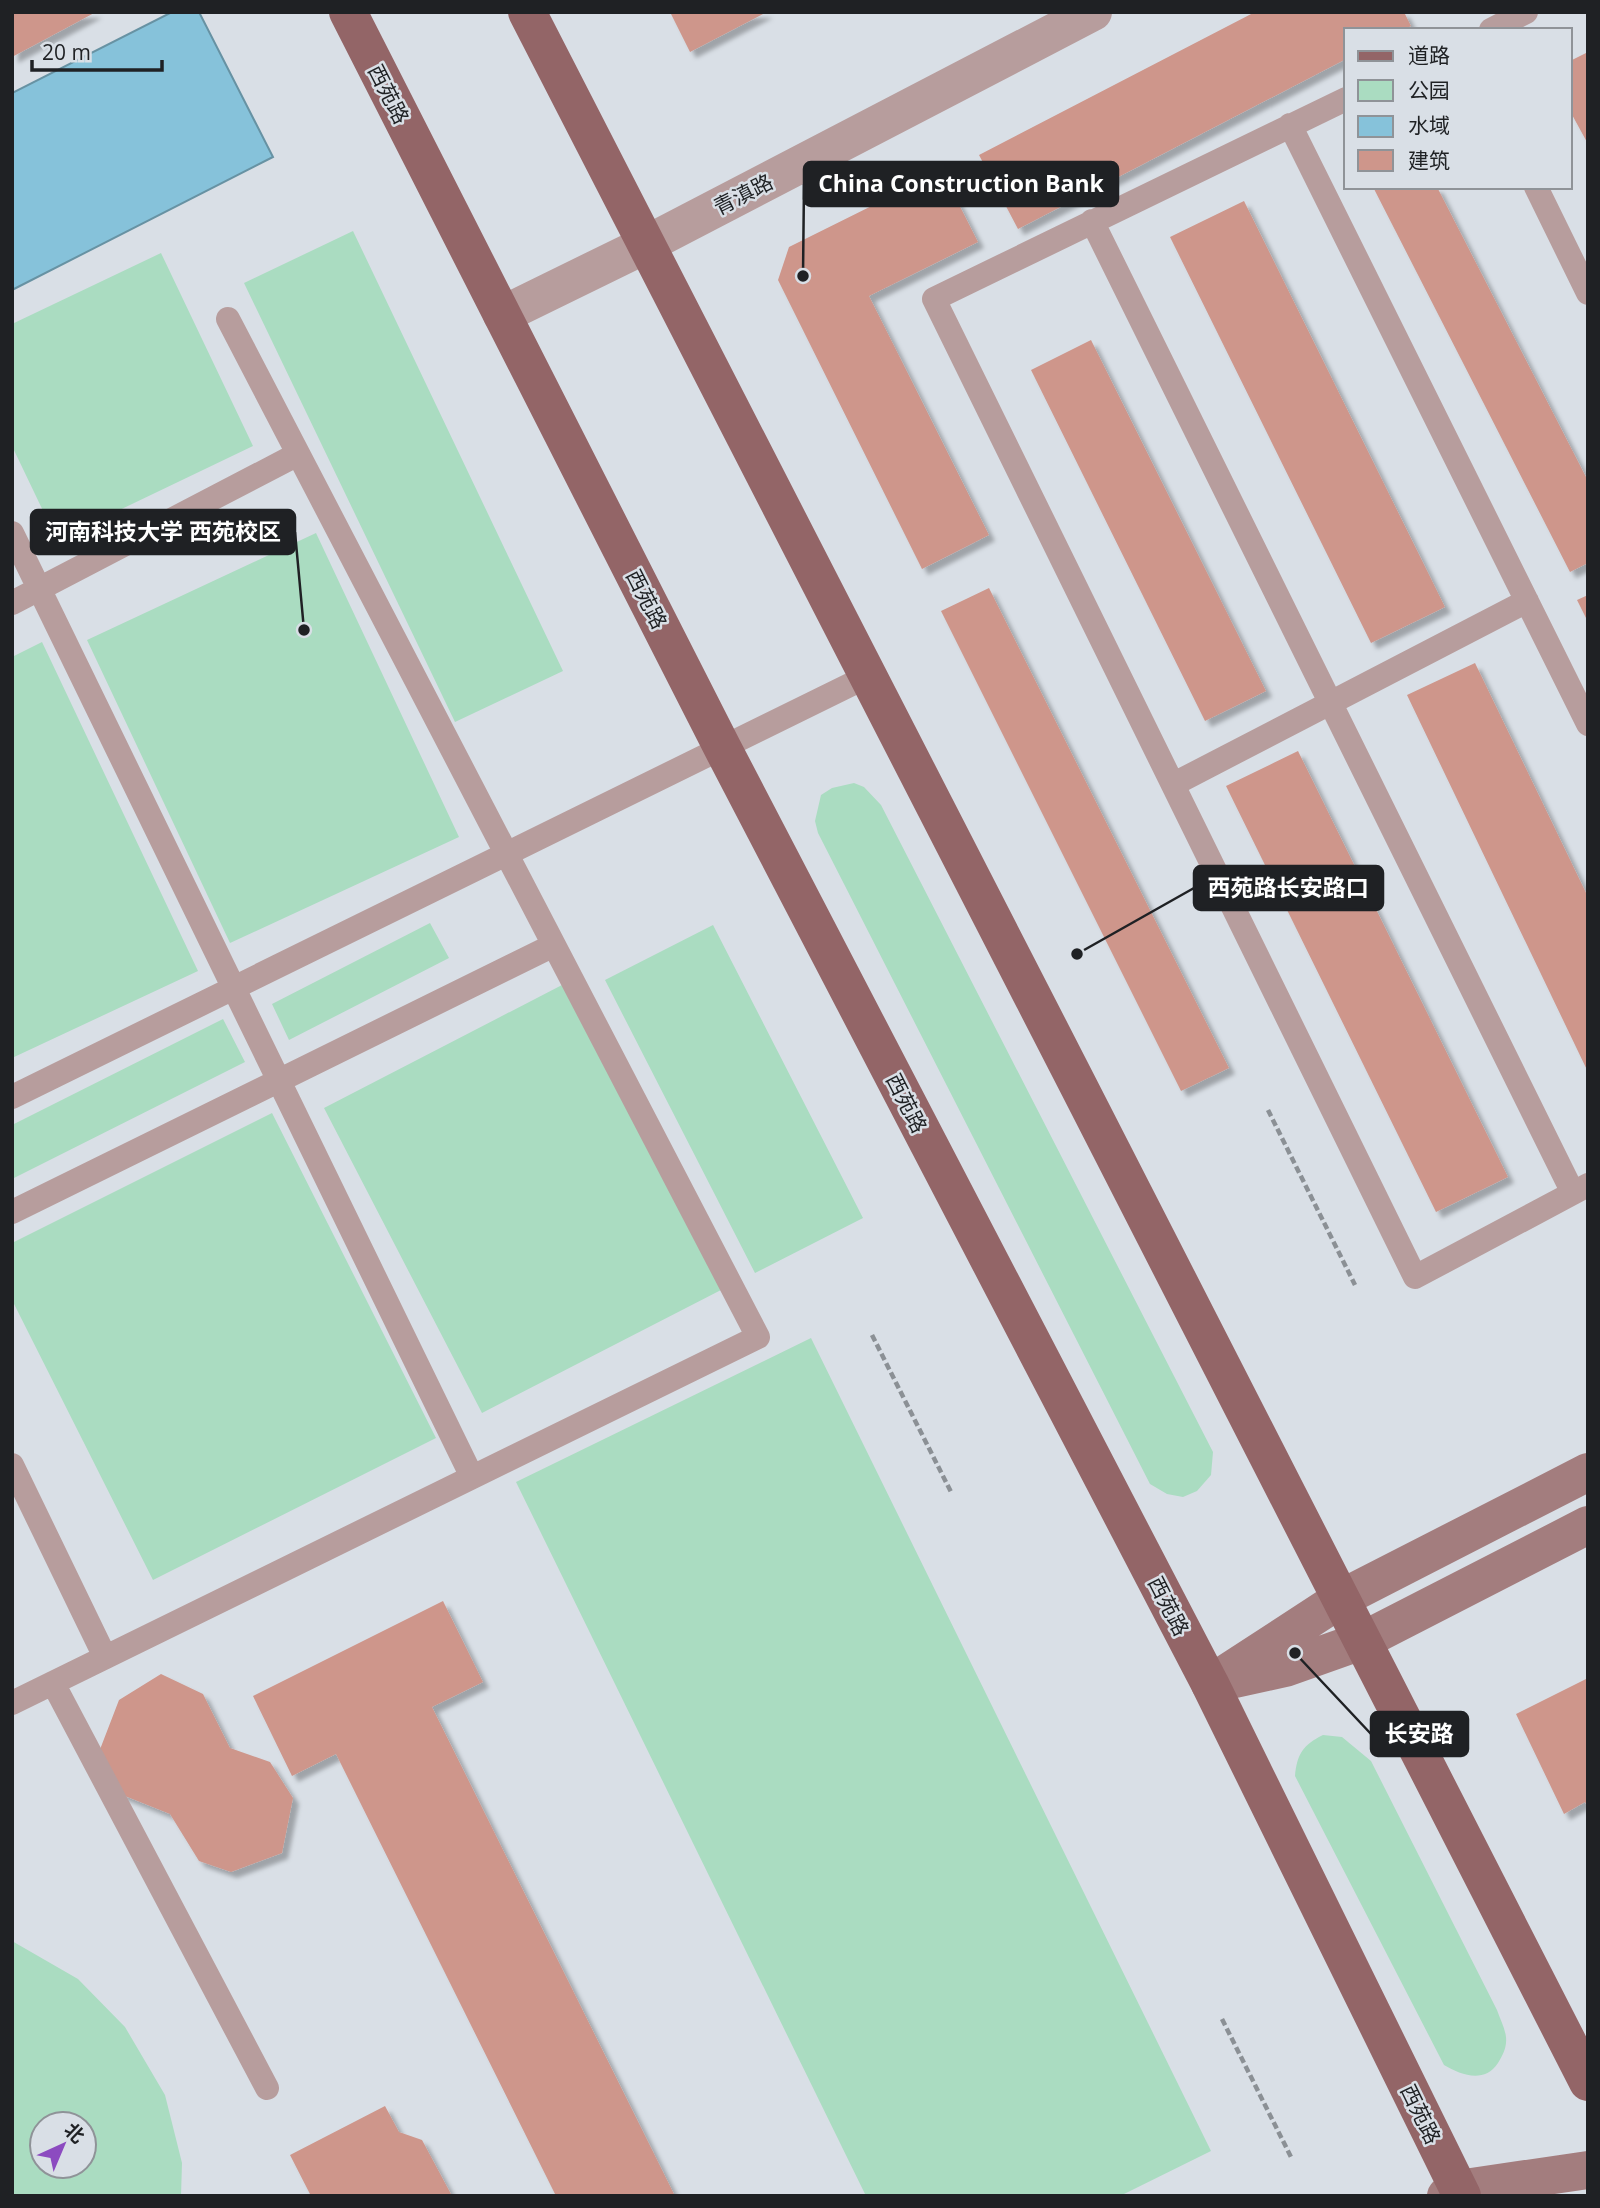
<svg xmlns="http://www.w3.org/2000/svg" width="1600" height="2208" viewBox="0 0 1600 2208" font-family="'Open Sans','Noto Sans SC',sans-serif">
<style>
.green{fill:#aadcc1;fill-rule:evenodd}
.water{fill:#86c2da;stroke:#6792a3;stroke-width:2}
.building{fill:#ce968b;filter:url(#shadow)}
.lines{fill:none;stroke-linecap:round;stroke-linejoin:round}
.path{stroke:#8b9095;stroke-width:4.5;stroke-dasharray:7 3.5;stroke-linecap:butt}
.lane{stroke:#b79d9d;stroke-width:24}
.street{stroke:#b79d9d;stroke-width:38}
.secondary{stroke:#a37d7e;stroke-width:38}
.primary{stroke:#936567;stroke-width:38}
.labels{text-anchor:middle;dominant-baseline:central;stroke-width:5;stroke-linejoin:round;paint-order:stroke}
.street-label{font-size:21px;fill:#1f2124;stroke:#d9dfe6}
.leader{fill:none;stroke:#1f2124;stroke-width:2.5}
.callout-dot{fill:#1f2124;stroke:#d9dfe6;stroke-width:2.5}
.callout{fill:#1f2124;stroke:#1f2124;stroke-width:2.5}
.callout-label{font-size:23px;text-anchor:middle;font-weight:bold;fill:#fff}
</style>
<defs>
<filter id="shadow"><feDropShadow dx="6" dy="6" stdDeviation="2" flood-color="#0004"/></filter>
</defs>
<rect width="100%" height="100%" fill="#d9dfe6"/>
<!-- green -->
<path class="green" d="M353 231 563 671 455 722 244 283Z
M161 253 253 446 57 540 12 446V324Z
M316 533 459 837 230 943 87 640Z
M42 642 198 971 12 1058V657Z
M854 783 864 787 881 805 1213 1452 1211 1475 1197 1491 1183 1497 1167 1494 1150 1484 818 833 815 821 821 795 832 788Z
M430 923 449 958 289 1040 272 1004Z
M713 925 863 1218 755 1273 605 980Z
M562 985 721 1290 482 1413 324 1108Z
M223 1019 245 1062 12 1179V1125Z
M272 1113 436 1438 153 1580 12 1300V1243Z
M811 1338 1211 2151 1120 2196H866L516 1482Z
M1323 1735 1342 1737 1371 1761 1497 2010C1500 2019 1505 2028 1506 2037 1507 2047 1503 2055 1498 2063 1484 2084 1461 2075 1444 2065L1295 1776C1297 1754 1303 1745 1323 1735Z
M12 1941 78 1979 125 2027 165 2095 182 2163 181 2196H12ZM84 2124V2166H42V2124Z"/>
<!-- water -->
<path class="water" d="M172 12H199L273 157 12 290V93Z"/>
<!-- building -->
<path class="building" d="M12 12H96L12 57Z
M670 12H767L690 52Z
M1255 12H1404L1411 26 1403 30H1346V59L1018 229 979 155Z
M1588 52V144L1570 111V61Z
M942 171 978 242 869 296 989 535 922 569 778 280 789 247Z
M1373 187H1437L1588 481V563L1570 572Z
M1244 201 1445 607 1371 643 1170 237Z
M1091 340 1266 691 1205 721 1031 370Z
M989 588 1229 1068 1181 1091 941 611Z
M1588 595V622L1577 600Z
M1475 663 1588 897V1072L1407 695Z
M1298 751 1508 1177 1436 1212 1226 786Z
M443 1601 483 1682 432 1707 675 2196H556L336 1754 292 1776 253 1696Z
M161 1674 203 1694 230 1748 270 1762 293 1798 282 1853 231 1872 199 1861 170 1814 120 1794 99 1752 119 1700Z
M1588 1678V1807L1585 1802 1564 1814 1516 1714Z
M385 2106 399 2132 422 2140 452 2196H311L290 2155Z"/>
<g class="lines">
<!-- path -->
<path class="path" d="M1268 1110 1355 1285
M872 1335 951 1492
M1222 2019 1291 2157"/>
<!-- lane -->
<path class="lane" d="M1491 30 1526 12
M1346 99 934 299 1415 1277 1588 1185
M1290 125 1588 724
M1536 187 1588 293
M1092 221 1573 1193
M12 533 472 1477
M12 603 298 454
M1174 784 1527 601
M12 1097 866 677
M12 1212 554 945
M12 1465 105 1657
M53 1683 267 2088
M12 1703 758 1337 228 319"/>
<!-- street -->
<path class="street" d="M502 315 645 245 1093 12"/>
<!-- secondary -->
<path class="secondary" d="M1235 1679 1285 1668 1364 1640 1588 1525
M1210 1684 1342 1598 1588 1472
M1446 2196 1458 2189 1588 2170"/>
<!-- primary -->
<path class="primary" d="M348 12 722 747 1210 1684 1462 2196
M527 12C879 703 1238 1390 1588 2082"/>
</g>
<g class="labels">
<!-- street labels -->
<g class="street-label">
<text transform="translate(389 94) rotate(63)">西苑路</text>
<text transform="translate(743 194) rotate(-27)">青滇路</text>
<text transform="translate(647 599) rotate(63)">西苑路</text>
<text transform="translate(907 1103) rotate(63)">西苑路</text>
<text transform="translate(1169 1606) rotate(63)">西苑路</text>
<text transform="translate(1421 2114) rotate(64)">西苑路</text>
</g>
</g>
<!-- callouts -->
<path class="leader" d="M803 276L804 184M304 630L295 532M1077 954L1194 888M1295 1653L1371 1734"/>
<g class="callout-dot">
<circle cx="803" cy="276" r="7"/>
<circle cx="304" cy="630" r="7"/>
<circle cx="1077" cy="954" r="7"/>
<circle cx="1295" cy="1653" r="7"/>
</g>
<g class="callout">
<rect x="804" y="162" width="314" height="44" rx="7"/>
<rect x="31" y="510" width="264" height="44" rx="7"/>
<rect x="1194" y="866" width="189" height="44" rx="7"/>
<rect x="1371" y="1712" width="97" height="44" rx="7"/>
</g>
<g class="callout-label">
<text x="961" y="192">China Construction Bank</text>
<text x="163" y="540">河南科技大学 西苑校区</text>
<text x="1288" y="896">西苑路长安路口</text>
<text x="1419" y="1742">长安路</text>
</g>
<!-- border -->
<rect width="1600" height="2208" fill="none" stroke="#1f2124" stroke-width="28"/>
<!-- legend -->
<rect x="1344" y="28" width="228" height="161" fill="#d9dfe6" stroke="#8f9398" stroke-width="2"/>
<rect x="1358" y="51" width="35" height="10" fill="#936567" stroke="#8f9398" stroke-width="2"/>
<text x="1408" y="63" font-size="21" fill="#1f2124">道路</text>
<rect x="1358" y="80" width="35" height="21" fill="#aadcc1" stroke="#8f9398" stroke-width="2"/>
<text x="1408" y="98" font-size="21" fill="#1f2124">公园</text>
<rect x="1358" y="116" width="35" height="21" fill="#86c2da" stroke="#8f9398" stroke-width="2"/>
<text x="1408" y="133" font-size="21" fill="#1f2124">水域</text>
<rect x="1358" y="150" width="35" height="21" fill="#ce968b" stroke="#8f9398" stroke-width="2"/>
<text x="1408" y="168" font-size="21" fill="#1f2124">建筑</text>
<!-- north arrow -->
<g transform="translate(63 2145) rotate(44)"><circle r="33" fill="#d9dfe6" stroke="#8f9398" stroke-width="2"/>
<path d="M0-5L12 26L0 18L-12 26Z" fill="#8c4bc0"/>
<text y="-10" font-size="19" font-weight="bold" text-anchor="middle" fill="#1f2124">北</text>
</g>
<!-- scale -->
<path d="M32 60v10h130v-10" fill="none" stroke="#1f2124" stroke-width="3.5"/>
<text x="42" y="60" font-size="21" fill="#1f2124" stroke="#d9dfe6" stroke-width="5" paint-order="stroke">20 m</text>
</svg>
